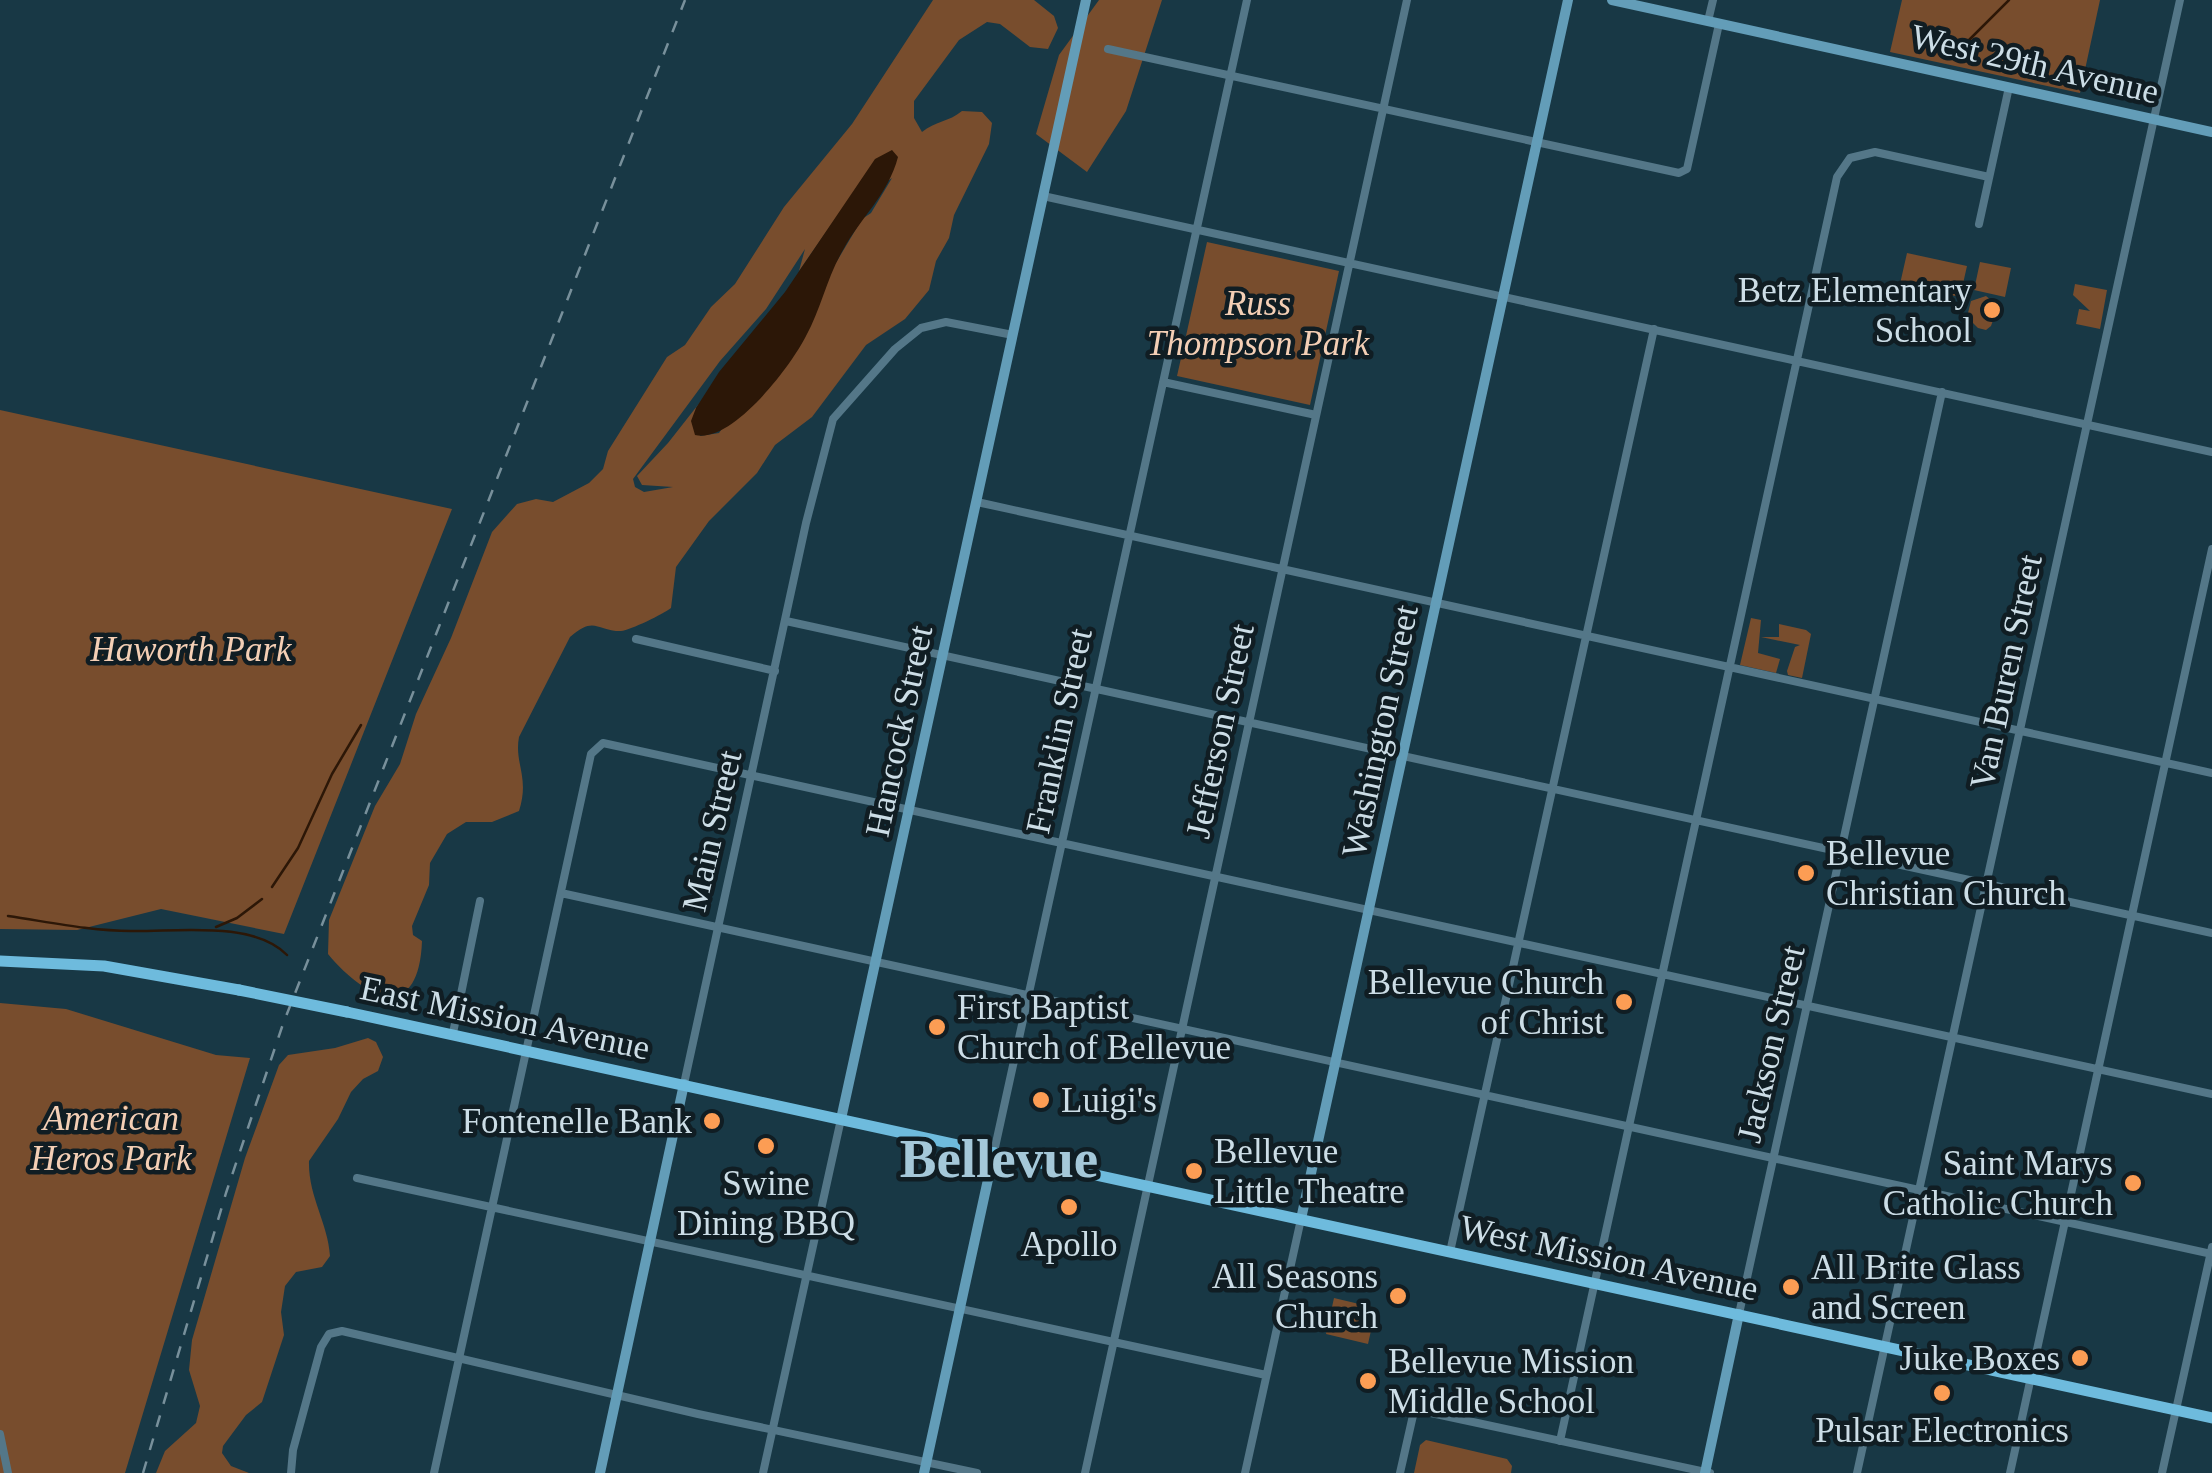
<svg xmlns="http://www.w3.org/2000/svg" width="2212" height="1473" viewBox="0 0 2212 1473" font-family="Georgia,serif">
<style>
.green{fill:#784d2d;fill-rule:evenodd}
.water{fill:#2c1707}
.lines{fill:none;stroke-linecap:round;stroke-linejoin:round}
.stream{stroke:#2c1707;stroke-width:2.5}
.street{stroke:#547788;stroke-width:8}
.secondary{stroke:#639db8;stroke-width:10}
.primary{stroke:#6ebbdd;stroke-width:11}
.rail{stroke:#78909b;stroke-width:2.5;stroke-dasharray:12 12;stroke-linecap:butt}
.primary-bridge{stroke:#6ebbdd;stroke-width:11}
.poi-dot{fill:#fc9d54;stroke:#101d23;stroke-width:4}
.labels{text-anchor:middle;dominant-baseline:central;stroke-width:9;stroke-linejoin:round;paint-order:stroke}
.street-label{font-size:35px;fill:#ccdde6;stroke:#101d23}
.poi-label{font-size:35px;fill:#ccdde6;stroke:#101d23;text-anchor:end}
.park-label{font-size:35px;font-style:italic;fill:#f4cfb5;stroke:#101d23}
.town-label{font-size:55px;font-weight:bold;fill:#a5c8d9;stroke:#101d23}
</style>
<rect width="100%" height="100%" fill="#183845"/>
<!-- green -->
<path class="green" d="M933 0H1034L1054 16 1058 28 1048 49 1030 47 1000 24 987 22 959 40 914 101V118L922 132C935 121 949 122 962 111L982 112 992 123 989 144 954 215 949 238 936 261 929 290 905 319 866 345 812 417 775 445 757 473 709 521 676 567 671 608C663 614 631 630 621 631 596 631 595 615 570 637L519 737C514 764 530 777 519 811L492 822H466L447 834 430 863 429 885 412 926 413 935 422 941C419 1024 366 1000 328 954L329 920 375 806 400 764 416 714 451 638 492 532 517 504 536 499 553 502 589 483 603 469 608 451 667 357 685 345 711 307 735 284 784 207 852 124ZM892 178 871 213 862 219 837 261 719 433 700 436 696 408 701 401 668 443 637 476 642 485 673 487 644 492 635 487 633 479 720 361 766 309 805 249 799 271 840 212Z
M1099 0H1162L1126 111 1087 172 1036 134 1059 55Z
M1902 0H2100L2080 93 1890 52Z
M1207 242 1339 271 1310 405 1177 376Z
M1907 253 1967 266 1960 297 1900 284Z
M1980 262 2011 268 2005 297 1974 290Z
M2075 284 2107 290 2100 329 2076 324 2079 309 2090 311 2073 295Z
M1986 296 1998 306 1991 326 1986 330 1978 328 1967 317 1971 301Z
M0 410 452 509 284 934 161 909 77 930 0 929Z
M1751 618 1761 620 1758 653 1780 659 1776 673 1740 665Z
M1779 624 1806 630 1811 634 1802 678 1788 675 1787 671 1795 647 1800 645 1761 637H1779Z
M0 1003 66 1009 216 1055 250 1058 125 1473H0Z
M368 1038 376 1042 383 1057 378 1071 363 1079 351 1092 338 1119 309 1161C308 1196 328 1223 330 1256L322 1267 296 1272 285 1286 281 1312 284 1335 262 1402 246 1415 223 1446 222 1453 231 1466 249 1473H156L165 1451 196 1423 200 1406 189 1370 192 1340 245 1158 279 1065 288 1055 335 1048Z
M1334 1298 1376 1308 1368 1344 1326 1334Z
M1426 1440 1507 1459 1512 1466 1511 1473H1414L1420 1445Z"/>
<!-- water -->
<path class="water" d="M892 150 898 157C888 195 861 217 843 250 827 277 821 309 806 336 791 366 732 444 695 435L691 421 696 408 719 372 785 292 875 159Z"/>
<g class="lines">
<!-- stream -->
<path class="stream" d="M1941 54 1967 42 2009 0
M272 887 298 848 332 774 361 725
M8 916C49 922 90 931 131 931 175 932 253 920 287 955
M216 927 237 918 262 899"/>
<!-- street -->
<path class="street" d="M1708 21 1713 0
M1108 49 1679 173 1687 169 1719 24
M1043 196 2212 452
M1979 224 2009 87
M1163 382 1316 415
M977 502 2212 773
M786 621 2212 933
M636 639 775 671
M561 893 2212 1254
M453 1033 480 901
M684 1084 806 523 833 419 895 349 921 328 946 322 1013 335
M994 1152 1247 0
M357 1178 1266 1375
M1450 1252 1654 329
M1739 1314 1942 392
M0 1434 8 1473
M1560 1441 1837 177 1850 158 1875 152 1989 177
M291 1473 293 1450 321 1347 329 1334 342 1331 698 1414 977 1473
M434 1473 591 754 603 743 2212 1094
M763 1473 841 1119
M1085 1473 1407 0
M1245 1473 1301 1219
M1400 1473 1414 1411 1417 1410 1710 1473
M1857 1473 2180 0
M2010 1473 2212 549
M2162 1473 2212 1247"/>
<!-- secondary -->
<path class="secondary" d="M1612 0 2212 132
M841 1119 1086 0
M1301 1219 1568 0
M600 1473 684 1084
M924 1473 994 1152
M1705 1473 1739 1314"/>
<!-- primary -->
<path class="primary" d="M0 961 104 966 239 990
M347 1012 2212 1418"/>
<!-- rail -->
<path class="rail" d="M143 1473 226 1193 283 1024 685 0"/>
<!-- primary-bridge -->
<path class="primary-bridge" d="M239 990 347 1012"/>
</g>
<!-- markers -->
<g class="poi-dot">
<circle cx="1992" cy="310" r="10"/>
<circle cx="1806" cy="873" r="10"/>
<circle cx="1624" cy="1002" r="10"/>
<circle cx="937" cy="1027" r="10"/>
<circle cx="1041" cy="1100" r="10"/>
<circle cx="712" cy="1121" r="10"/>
<circle cx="766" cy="1146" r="10"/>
<circle cx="1194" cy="1171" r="10"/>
<circle cx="2133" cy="1183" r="10"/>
<circle cx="1069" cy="1207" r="10"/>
<circle cx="1791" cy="1287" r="10"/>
<circle cx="1398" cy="1296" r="10"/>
<circle cx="2080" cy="1358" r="10"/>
<circle cx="1368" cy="1381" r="10"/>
<circle cx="1942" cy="1393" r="10"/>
</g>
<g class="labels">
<!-- street labels -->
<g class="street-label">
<text transform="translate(2035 64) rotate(13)">West 29th Avenue</text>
<text transform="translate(2006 672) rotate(-78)">Van Buren Street</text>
<text transform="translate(899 731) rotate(-78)">Hancock Street</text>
<text transform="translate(1059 731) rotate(-78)">Franklin Street</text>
<text transform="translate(1220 731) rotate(-78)">Jefferson Street</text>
<text transform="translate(1380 731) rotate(-78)">Washington Street</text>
<text transform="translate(712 831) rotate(-77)">Main Street</text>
<text transform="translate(505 1018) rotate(12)">East Mission Avenue</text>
<text transform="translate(1771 1044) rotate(-77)">Jackson Street</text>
<text transform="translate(1609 1258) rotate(12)">West Mission Avenue</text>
</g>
<!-- poi labels -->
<g class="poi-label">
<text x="1972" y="290">Betz Elementary<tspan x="1972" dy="40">School</tspan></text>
<text x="1826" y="853" text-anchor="start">Bellevue<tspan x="1826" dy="40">Christian Church</tspan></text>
<text x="1604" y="982">Bellevue Church<tspan x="1604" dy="40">of Christ</tspan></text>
<text x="957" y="1007" text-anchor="start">First Baptist<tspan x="957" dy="40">Church of Bellevue</tspan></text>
<text x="1061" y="1100" text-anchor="start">Luigi's</text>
<text x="692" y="1121">Fontenelle Bank</text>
<text x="1214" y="1151" text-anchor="start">Bellevue<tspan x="1214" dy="40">Little Theatre</tspan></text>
<text x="2113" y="1163">Saint Marys<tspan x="2113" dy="40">Catholic Church</tspan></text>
<text x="766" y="1183" text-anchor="middle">Swine<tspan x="766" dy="40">Dining BBQ</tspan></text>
<text x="1069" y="1244" text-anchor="middle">Apollo</text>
<text x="1811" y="1267" text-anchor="start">All Brite Glass<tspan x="1811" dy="40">and Screen</tspan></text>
<text x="1378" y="1276">All Seasons<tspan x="1378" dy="40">Church</tspan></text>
<text x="2060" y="1358">Juke Boxes</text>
<text x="1388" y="1361" text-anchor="start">Bellevue Mission<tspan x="1388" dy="40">Middle School</tspan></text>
<text x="1942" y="1430" text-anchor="middle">Pulsar Electronics</text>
</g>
<!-- park labels -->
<g class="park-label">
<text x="1258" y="303">Russ<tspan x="1258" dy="40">Thompson Park</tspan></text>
<text x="191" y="649">Haworth Park</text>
<text x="111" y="1118">American<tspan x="111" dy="40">Heros Park</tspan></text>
</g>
<!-- town labels -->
<g class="town-label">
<text x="999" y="1158">Bellevue</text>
</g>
</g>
</svg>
